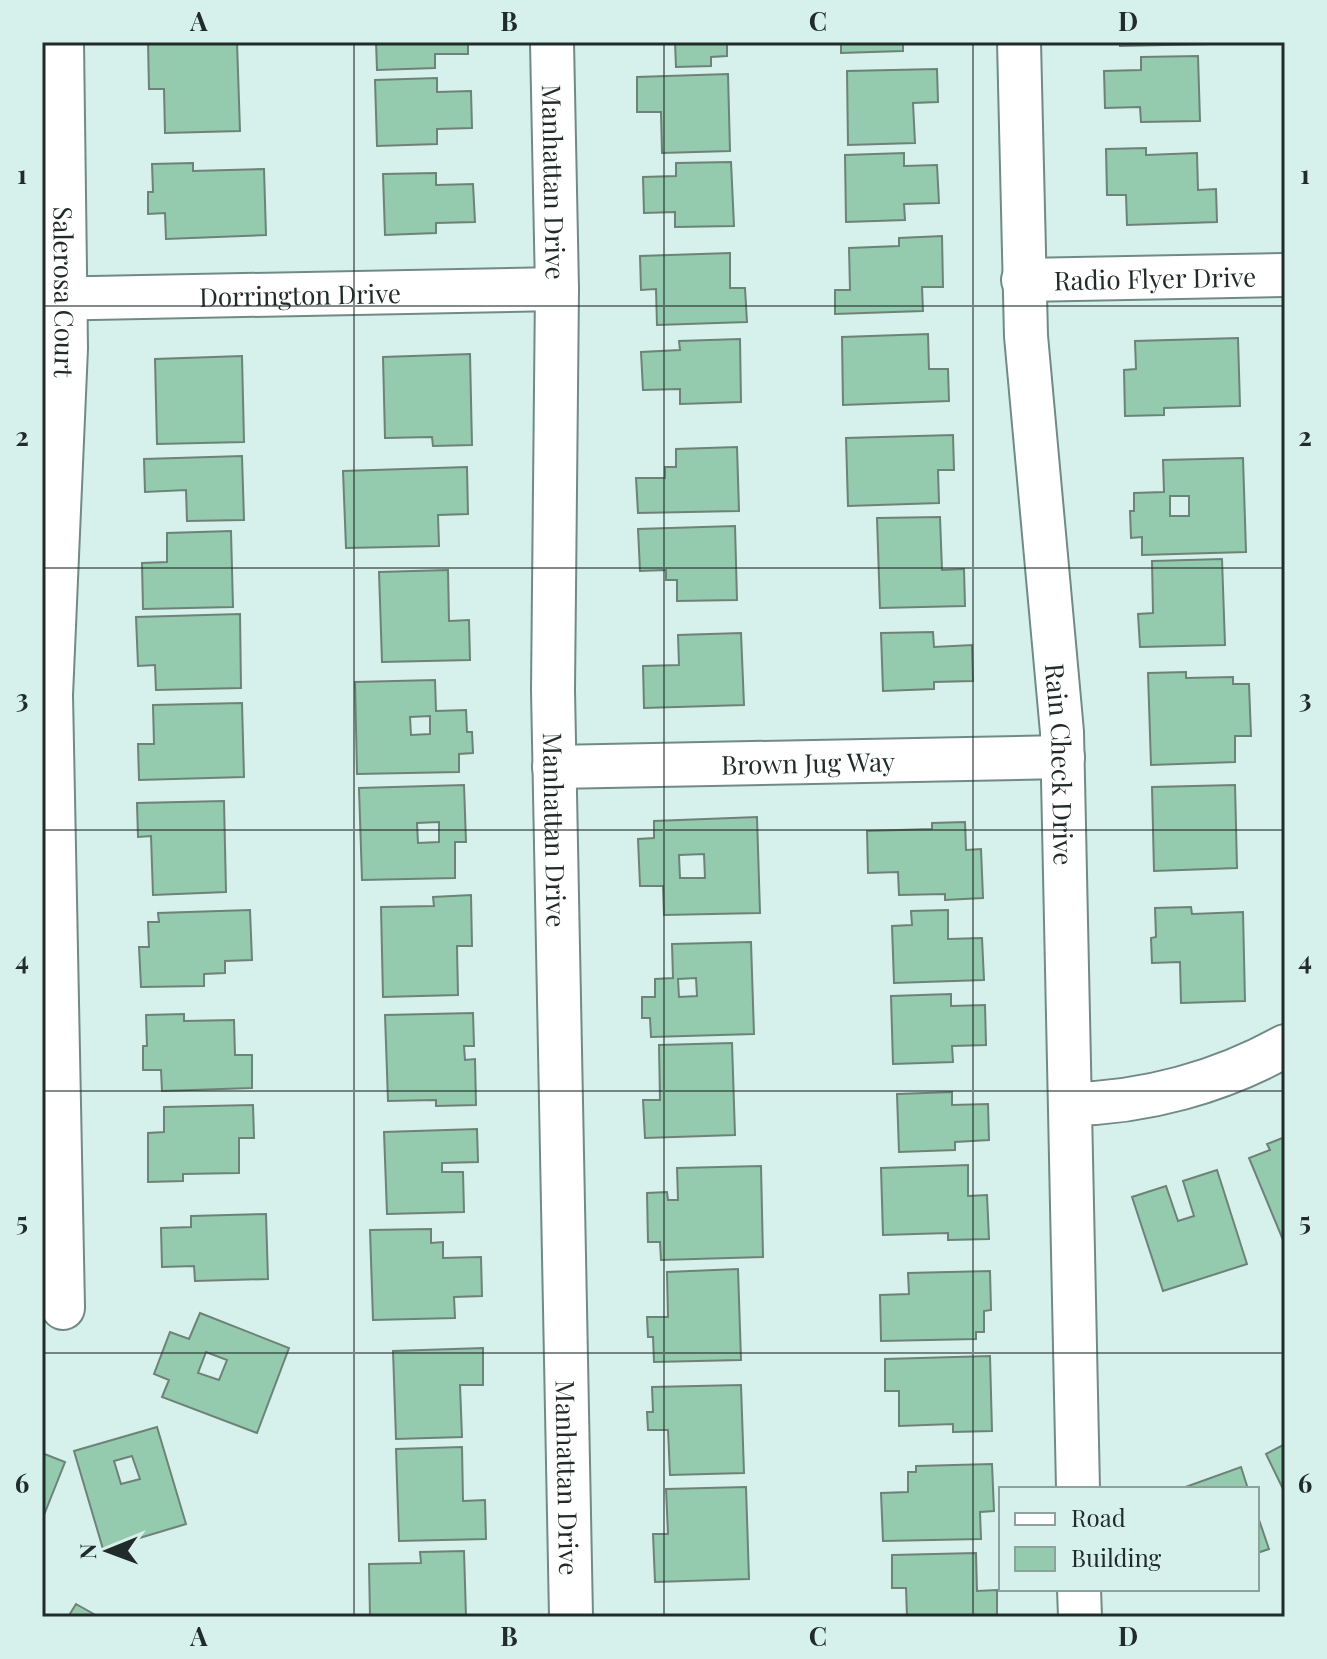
<svg xmlns="http://www.w3.org/2000/svg" width="1327" height="1659" viewBox="0 0 1327 1659" font-family="'Playfair Display',serif">
<style>
.building{fill:#94caae;stroke:#6e8277;stroke-width:2;fill-rule:evenodd}
.lines{fill:none;stroke-linecap:round;stroke-linejoin:round}
.minor-casing{stroke:#728a86;stroke-width:46}
.minor{stroke:#fff;stroke-width:42}
.grid{fill:none;stroke:#212b29;stroke-width:2;stroke-opacity:0.55}
.labels{text-anchor:middle;dominant-baseline:central;stroke-width:7;stroke-linejoin:round;paint-order:stroke}
.street-label{font-size:26px;fill:#212b29;stroke:#d6f1eb}
.neatline{fill:none;stroke:#212b29;stroke-width:3}
.grid-label{font-size:26px;text-anchor:middle;font-weight:bold;fill:#212b29}
</style>
<rect width="100%" height="100%" fill="#d6f1eb"/>
<!-- building -->
<path class="building" d="M148 42H237L240 131 165 133 164 89H149Z
M376 42H468V54H435V68L377 70Z
M637 42H727V56L711 57V66L676 67 675 42Z
M841 42H903V51L841 53Z
M1120 42H1212V44L1120 46Z
M1198 56 1200 121 1141 122 1140 107 1105 108 1104 71 1141 70V57Z
M937 69 938 102 913 103 915 143 848 145 847 71Z
M728 74 730 151 662 153 661 112H637V77Z
M437 78V92L471 91 472 128 437 129V144L377 146 375 80Z
M1146 148V155L1197 153 1198 190 1216 189 1217 222 1127 225 1126 195H1107L1106 149Z
M904 153V166L937 165 939 203 904 204 905 220 846 222 845 155Z
M731 162 734 226 675 227V212L644 213 643 177 676 176V163Z
M193 163V171L264 169 266 235 166 239 165 213 148 214V192H153L152 164Z
M436 173V185L473 184 475 222 436 223V233L385 235 383 174Z
M942 236 943 287H922L923 311 835 314V290H850L849 248 899 246V238Z
M730 253V288H745L747 322 657 325 656 289 641 290 640 256Z
M928 334 929 369H948L949 401 843 405 842 337Z
M1238 338 1240 406 1164 408V415L1125 416 1124 370 1136 369 1135 341Z
M740 339 741 402 680 404V389L643 390 641 352 680 350 679 341Z
M470 354 472 445 433 446 432 437 385 438 383 357Z
M242 356 244 442 157 444 155 359Z
M953 435 954 470H938L939 503 848 506 846 438Z
M737 447 739 511 638 513 636 478H665V467H676V449Z
M242 456 244 520 187 521 186 490 145 492 144 459Z
M1243 458 1246 552 1142 555V537L1131 538 1130 511H1134V493L1164 492 1163 460ZM1170 496H1189V516H1170Z
M467 467 468 514 438 515 439 546 346 548 343 471Z
M940 517 942 570 964 569 965 606 880 608 877 518Z
M735 526 737 600 677 601V580H666V570L640 571 638 529Z
M231 531 233 607 143 609 142 563 167 562V533Z
M1222 559 1225 645 1140 647 1138 614 1153 613 1152 561Z
M448 570 449 621 469 620 470 660 382 662 379 572Z
M240 614 241 688 156 690 155 665 138 666 136 617Z
M933 632 934 647 972 645 973 681 934 682V689L883 691 881 633Z
M741 633 744 705 644 708 643 666 679 665 678 635Z
M1186 672V678L1233 677V684H1249L1251 736H1235V762L1151 765 1148 673Z
M435 680 436 711 466 710 467 732H472L473 753 459 754V772L357 774 355 682ZM430 716V734L411 735 410 717Z
M242 703 244 777 139 780 138 744H154L153 705Z
M464 785 466 842H455V878L362 880 359 788ZM439 822V842L418 843 417 823Z
M1235 785 1237 868 1154 871 1152 787Z
M224 801 226 892 153 895 151 836 138 837 137 803Z
M757 817 760 913 664 915 663 886H640L638 839 654 838V821ZM704 854 705 878H680L679 855Z
M965 822 966 850 981 849 983 898 945 900V894L899 895 898 872 868 873 867 831 932 829V823Z
M471 895 472 946H457L458 995 383 997 381 907 434 906 433 897Z
M1191 907 1192 914 1243 912 1245 1001 1181 1003 1180 962 1152 963 1151 938 1156 937 1155 908Z
M250 910 252 960 225 961V973L204 974V986L141 987 139 947H149L148 922H159L158 913Z
M948 910V939L982 938 984 980 894 983 892 926 912 925 911 911Z
M751 942 754 1034 651 1037 650 1018H642V997H655V979L673 978 672 944ZM696 978 697 996 679 997 678 979Z
M951 994V1006L985 1005 986 1045 952 1046 953 1062 893 1064 891 996Z
M473 1013 474 1046H464L465 1060 475 1059 476 1105 436 1106V1100L388 1101 385 1015Z
M184 1014V1021L234 1020 235 1055H252V1088L162 1091 161 1070H143V1046H147L146 1015Z
M732 1043 735 1135 645 1138 643 1100H660L659 1045Z
M952 1092V1105L988 1104 989 1140 955 1142V1150L899 1152 897 1094Z
M253 1105 254 1138H239V1173L183 1174V1181L148 1182V1133L164 1132V1107Z
M477 1129 478 1162 442 1163V1172H463L464 1212 387 1214 384 1132Z
M1285 1137V1239L1283 1240 1249 1158 1270 1150 1267 1144Z
M968 1165V1196L987 1195 989 1239 948 1240V1233L883 1235 881 1168Z
M761 1166 763 1257 661 1260 660 1242H648L647 1193 667 1192 668 1200H678L677 1168Z
M1217 1170 1247 1264 1163 1291 1132 1197 1166 1186 1178 1221 1194 1216 1183 1181Z
M266 1214 268 1279 195 1281 194 1266 162 1267 161 1228 191 1227V1216Z
M431 1229V1243L443 1242V1258L481 1257 482 1296 454 1297 455 1318 373 1320 370 1230Z
M738 1269 741 1360 654 1362 653 1337H648L647 1317H668L667 1272Z
M990 1271 991 1310 984 1311V1332H976V1339L881 1341 880 1295 909 1294 908 1273Z
M200 1313 289 1348 257 1433 162 1397 169 1380 154 1374 170 1332 189 1339ZM206 1352 227 1360 219 1380 198 1373Z
M483 1348V1385H460L462 1437 396 1439 393 1351Z
M990 1356 992 1431 953 1432V1424L899 1426V1391H885V1359Z
M741 1385 744 1473 670 1475 668 1430H648L647 1412H653L652 1387Z
M157 1427 186 1524 103 1549 74 1451ZM132 1456 140 1479 121 1484 114 1461Z
M1285 1444V1493L1266 1454Z
M462 1447 463 1501 485 1500 486 1539 399 1541 396 1449Z
M42 1453 65 1462 42 1520Z
M992 1464 994 1511 980 1512 981 1539 883 1541 881 1493 908 1492V1472H916V1466Z
M1241 1467 1248 1489H1180Z
M746 1487 749 1579 655 1582 653 1534H668L666 1489Z
M1257 1514 1269 1549 1257 1553Z
M464 1551 466 1617H370L369 1564 421 1563 420 1552Z
M976 1553 977 1591 997 1590V1617H907L906 1588H892V1555Z
M76 1604 99 1617H68Z"/>
<g class="lines">
<!-- minor casing -->
<g class="minor-casing">
<g id="minor">
<path id="s1" d="M62 42 66 348 51 695 63 1308"/>
<path id="s2" d="M552 42 557 289 553 690 571 1617"/>
<path id="s3" d="M1019 42 1026 336 1062 732 1078 1489"/>
<path id="s4" d="M1023 280 1285 275"/>
<path id="s5" d="M42 299 557 289"/>
<path id="s6" d="M554 767 1063 757"/>
<path d="M1070 1104C1145 1103 1220 1082 1285 1046"/>
<path d="M1079 1589 1080 1617"/>
</g>
</g>
<!-- minor -->
<use href="#minor" class="minor"/>
</g>
<!-- grid -->
<path class="grid" d="M354 42V1617M664 42V1617M973 42V1617M42 306H1285M42 568H1285M42 830H1285M42 1091H1285M42 1353H1285"/>
<g class="labels">
<!-- street labels -->
<g class="street-label">
<text stroke="none"><textPath href="#s2" startOffset="140">Manhattan Drive</textPath></text>
<text stroke="none"><textPath href="#s4" startOffset="132">Radio Flyer Drive</textPath></text>
<text stroke="none"><textPath href="#s1" startOffset="250">Salerosa Court</textPath></text>
<text stroke="none"><textPath href="#s5" startOffset="258">Dorrington Drive</textPath></text>
<text stroke="none"><textPath href="#s6" startOffset="254">Brown Jug Way</textPath></text>
<text stroke="none"><textPath href="#s3" startOffset="724">Rain Check Drive</textPath></text>
<text stroke="none"><textPath href="#s2" startOffset="788">Manhattan Drive</textPath></text>
<text stroke="none"><textPath href="#s2" startOffset="1436">Manhattan Drive</textPath></text>
</g>
</g>
<!-- border -->
<rect width="1327" height="1659" fill="none" stroke="#d6f1eb" stroke-width="88"/>
<!-- legend -->
<rect x="999" y="1487" width="260" height="104" fill="#d6f1eb" stroke="#8ea29d" stroke-width="2"/>
<rect x="1015" y="1513" width="40" height="12" fill="#ffffff" stroke="#8ea29d" stroke-width="2"/>
<text x="1071" y="1527" font-size="24" fill="#212b29">Road</text>
<rect x="1015" y="1547" width="40" height="24" fill="#94caae" stroke="#8ea29d" stroke-width="2"/>
<text x="1071" y="1567" font-size="24" fill="#212b29">Building</text>
<!-- north arrow -->
<g transform="translate(108 1551) rotate(269)" stroke="#d6f1eb" stroke-width="6" paint-order="stroke">
<path d="M0-6L14 30L0 20L-14 30Z" fill="#212b29"/>
<text y="-12" font-size="22" font-weight="bold" text-anchor="middle" fill="#212b29">N</text>
</g>
<rect x="44" y="44" width="1239" height="1571" class="neatline"/>
<g class="grid-label">
<text x="199" y="31">A</text>
<text x="509" y="31">B</text>
<text x="818" y="31">C</text>
<text x="1128" y="31">D</text>
<text x="22" y="184">1</text>
<text x="1305" y="184">1</text>
<text x="22" y="446">2</text>
<text x="1305" y="446">2</text>
<text x="22" y="708">3</text>
<text x="1305" y="708">3</text>
<text x="22" y="970">4</text>
<text x="1305" y="970">4</text>
<text x="22" y="1231">5</text>
<text x="1305" y="1231">5</text>
<text x="22" y="1493">6</text>
<text x="1305" y="1493">6</text>
<text x="199" y="1646">A</text>
<text x="509" y="1646">B</text>
<text x="818" y="1646">C</text>
<text x="1128" y="1646">D</text>
</g>
</svg>
